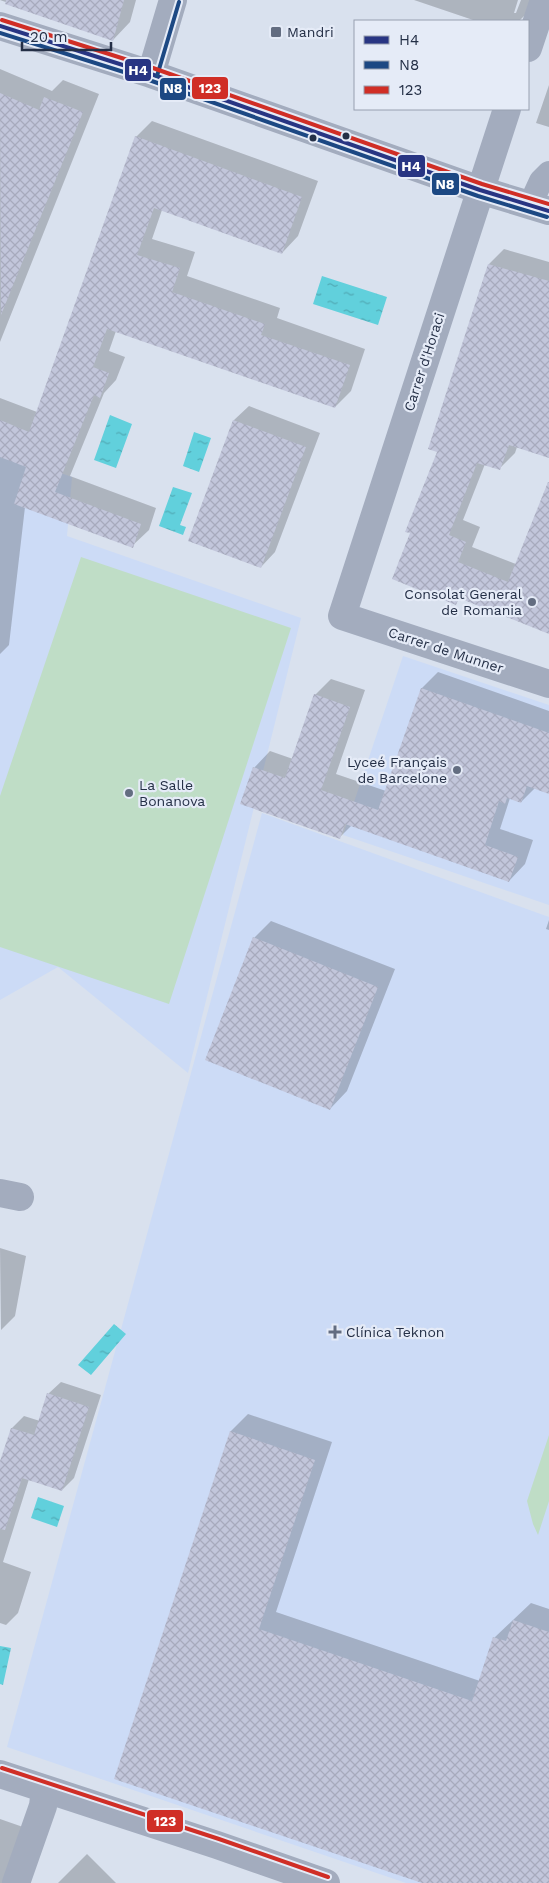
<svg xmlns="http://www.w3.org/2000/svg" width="549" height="1883" viewBox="0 0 549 1883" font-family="'Work Sans',sans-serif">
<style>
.built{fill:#ccdbf6}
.garden{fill:#bfddc6}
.water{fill:url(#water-ripples)}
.shadow{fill:#0003}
.building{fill:url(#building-cross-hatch)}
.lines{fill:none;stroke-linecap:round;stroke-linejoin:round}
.pedestrian{stroke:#a3acbe;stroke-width:24}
.minor{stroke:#a3acbe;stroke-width:28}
.tertiary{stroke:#a3acbe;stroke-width:28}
.bus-1-casing{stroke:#e5ebf7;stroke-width:8}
.bus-2-casing{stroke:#e5ebf7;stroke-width:8}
.bus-3-casing{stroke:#e5ebf7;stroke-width:8}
.bus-1{stroke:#283583;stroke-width:4}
.bus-2{stroke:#1c4883;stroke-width:4}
.bus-3{stroke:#d02e26;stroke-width:4}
.poi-dot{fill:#636d81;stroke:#e5ebf7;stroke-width:2}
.bus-dot{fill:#242f46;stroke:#e5ebf7;stroke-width:2}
.labels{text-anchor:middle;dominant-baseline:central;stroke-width:4.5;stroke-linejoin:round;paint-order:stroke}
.poi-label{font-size:14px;fill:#242f46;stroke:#e5ebf7;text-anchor:start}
.street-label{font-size:14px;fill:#242f46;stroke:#e5ebf7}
.line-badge{stroke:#e5ebf7;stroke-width:2}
.badge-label{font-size:14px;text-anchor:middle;font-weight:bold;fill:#fff}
</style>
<defs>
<pattern id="water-ripples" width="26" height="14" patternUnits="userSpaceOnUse" patternTransform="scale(1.25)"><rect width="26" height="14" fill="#61d0dc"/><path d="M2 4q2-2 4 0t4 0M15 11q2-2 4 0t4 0" fill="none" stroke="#50a9b4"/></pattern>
<pattern id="building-cross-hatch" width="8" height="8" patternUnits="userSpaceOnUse" patternTransform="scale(1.25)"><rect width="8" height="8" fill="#c2c6db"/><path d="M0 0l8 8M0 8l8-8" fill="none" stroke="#a7aabd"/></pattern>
</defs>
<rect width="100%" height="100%" fill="#d9e1ee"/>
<!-- built -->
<path class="built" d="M0 456 15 457 72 477 67 536 301 618 188 1073 58 967 0 1000Z
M403 656 549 705V905L343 835Z
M262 813 549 917V1883H406L7 1747Z"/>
<!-- garden -->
<path class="garden" d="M81 557 291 628 169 1004 0 947V796Z
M549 1435V1501L538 1535 533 1524 527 1501Z"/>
<!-- water -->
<path class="water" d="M322 276 387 297 378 325 313 304Z
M110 415 132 424 116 468 94 460Z
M194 432 211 438 199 472 183 466Z
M173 487 192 493 180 525 186 527 183 535 159 526Z
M114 1324 126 1334 91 1375 78 1365Z
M38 1497 64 1506 57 1527 31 1518Z
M0 1646 11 1648 3 1685 0 1684Z"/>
<!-- shadow -->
<path class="shadow" d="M0 0H136L130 22 113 40Z
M414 0H518L514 13H516L521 0H530L525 15 519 21H476Z
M0 69 52 91 63 80 99 94 0 342Z
M549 85V127L536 123Z
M152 121 318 181 298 236 282 253 162 210 152 239 195 252 187 276 280 308 277 318 365 349 351 391 335 407 116 331 109 351 125 357 116 380 104 393 70 476 156 508 149 530 132 546 25 507 9 645 0 654V398L37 412 136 137Z
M504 249 549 262V456L517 447 515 453 500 468 485 464 463 520 480 527 472 547 516 564 549 495V633L461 598 455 604 412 533 438 451 489 264Z
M249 406 320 433 275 552 261 567 190 540 234 420Z
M438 672 549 711V793L535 788 521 802 510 798 500 829 533 840 525 864 509 881 352 825 339 838 254 768 270 751 293 759 315 695 331 679 365 690 336 774 386 791 422 688Z
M549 920V930L546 929Z
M271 921 395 969 347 1091 330 1109 254 938Z
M0 1248 26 1256 15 1316 1 1330Z
M61 1382 101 1395 74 1478 62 1490 29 1479 3 1562 31 1572 18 1613 6 1625 0 1623V1466L12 1428 24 1416 40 1421 48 1394Z
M248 1414 332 1442 276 1612 480 1681 494 1638 531 1603 549 1609V1883H425L116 1778 231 1431Z
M0 1819 23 1827 4 1883H0Z
M87 1854 116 1883H58Z"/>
<!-- building -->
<path class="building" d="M6 0H124L113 41 5 4Z
M0 93 39 110 44 97 83 112 1 315Z
M135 136 302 197 282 254 154 208 137 255 180 268 172 292 265 324 261 335 350 365 335 408 107 329 93 367 109 373 100 398 94 395 55 492 141 524 133 548 14 504 26 467 0 457V420L29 432Z
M488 264 549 281V458L509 445 500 470 477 463 449 535 466 542 458 562 508 582 548 482H549V634L459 598 456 605 392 579 410 533 405 532 437 452 428 449Z
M233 420 306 447 261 568 188 541Z
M421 688 549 733V794L527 786 521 803 507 798 505 804 499 801 485 845 518 857 509 882 345 824 340 839 240 804 253 767 285 778 314 694 350 707 321 790 378 810Z
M253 937 378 987 330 1110 205 1060Z
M47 1393 89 1407 62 1491 22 1478 5 1530 0 1529V1461L11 1428 34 1435Z
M230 1431 315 1460 259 1629 472 1701 493 1637 506 1641 513 1620 549 1632V1883H422L114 1779Z"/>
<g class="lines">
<!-- pedestrian -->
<path class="pedestrian" d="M530 205 541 181 549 173"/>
<!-- minor -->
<path class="minor" d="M528 48 544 0
M507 109 342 616 549 684
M0 1193 20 1197
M0 1774 217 1845 326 1883
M16 1883 43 1806 45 1789"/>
<!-- tertiary -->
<path class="tertiary" d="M0 26 151 74 480 190 549 211
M151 74 173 0"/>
<!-- bus-1 casing -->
<g class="bus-1-casing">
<path id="bus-1" d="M0 26 151 74 480 190 549 211"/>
</g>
<!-- bus-2 casing -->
<g class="bus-2-casing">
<path id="bus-2" d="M0 33 149 80 478 196 547 217
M157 76 179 2"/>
</g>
<!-- bus-3 casing -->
<g class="bus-3-casing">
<path id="bus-3" d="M2 20 153 68 482 184 549 204
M2 1768 219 1839 328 1877"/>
</g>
<!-- bus-1 -->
<use href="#bus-1" class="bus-1"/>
<!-- bus-2 -->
<use href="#bus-2" class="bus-2"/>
<!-- bus-3 -->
<use href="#bus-3" class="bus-3"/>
</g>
<!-- markers -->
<g class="poi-dot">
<rect x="270" y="26" width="12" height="12" rx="2.5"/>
<circle cx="532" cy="602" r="5"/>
<circle cx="457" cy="770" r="5"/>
<circle cx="129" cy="793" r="5"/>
<path d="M332.5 1324.5h5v5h5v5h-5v5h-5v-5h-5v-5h5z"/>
</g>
<g class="bus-dot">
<circle cx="346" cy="136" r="4.5"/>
<circle cx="313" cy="138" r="4.5"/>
</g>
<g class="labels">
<!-- poi labels -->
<g class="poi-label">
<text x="287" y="32">Mandri</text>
<text x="522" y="594" text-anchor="end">Consolat General<tspan x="522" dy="16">de Romania</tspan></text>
<text x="447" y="762" text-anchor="end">Lyceé Français<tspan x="447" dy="16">de Barcelone</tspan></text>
<text x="139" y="785">La Salle<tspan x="139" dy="16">Bonanova</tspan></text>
<text x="346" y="1332">Clínica Teknon</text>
</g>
<!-- street labels -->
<g class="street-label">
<text transform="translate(424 362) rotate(-72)">Carrer d'Horaci</text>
<text transform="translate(446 650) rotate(18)">Carrer de Munner</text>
</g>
</g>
<g class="line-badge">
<rect x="124" y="58" width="28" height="24" rx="5" fill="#283583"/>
<rect x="191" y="76" width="38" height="24" rx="5" fill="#d02e26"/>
<rect x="159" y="77" width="28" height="24" rx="5" fill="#1c4883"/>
<rect x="397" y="154" width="29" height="24" rx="5" fill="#283583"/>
<rect x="431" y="172" width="29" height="24" rx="5" fill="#1c4883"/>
<rect x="146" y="1809" width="38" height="24" rx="5" fill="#d02e26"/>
</g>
<g class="badge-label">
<text x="138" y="75">H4</text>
<text x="210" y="93">123</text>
<text x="173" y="93">N8</text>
<text x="411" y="171">H4</text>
<text x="445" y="189">N8</text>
<text x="165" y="1826">123</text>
</g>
<!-- legend -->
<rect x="354" y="20" width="175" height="90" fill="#e5ebf7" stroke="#98a0b0"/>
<rect x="364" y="36" width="25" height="8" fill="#283583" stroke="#98a0b0"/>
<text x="399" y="45" font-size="15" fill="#242f46">H4</text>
<rect x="364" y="61" width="25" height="8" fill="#1c4883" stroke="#98a0b0"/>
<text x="399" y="70" font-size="15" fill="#242f46">N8</text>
<rect x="364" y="86" width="25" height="8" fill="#d02e26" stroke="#98a0b0"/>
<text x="399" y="95" font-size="15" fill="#242f46">123</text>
<!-- scale -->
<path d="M22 42v8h89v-8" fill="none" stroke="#242f46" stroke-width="2.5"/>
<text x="30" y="42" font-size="15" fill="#242f46" stroke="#e5ebf7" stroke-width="4" paint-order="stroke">20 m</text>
</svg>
